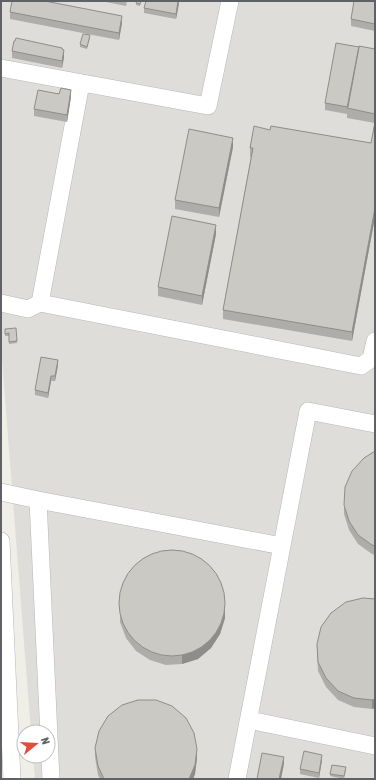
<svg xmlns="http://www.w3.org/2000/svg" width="376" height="780" viewBox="0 0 376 780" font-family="'Asap Condensed',sans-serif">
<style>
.industrial{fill:#deddd9}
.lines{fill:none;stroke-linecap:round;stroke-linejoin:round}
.minor-casing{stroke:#b4b7ba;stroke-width:18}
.minor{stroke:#fff;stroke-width:17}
.wall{fill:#afada9}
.shaded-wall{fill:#8e8d89}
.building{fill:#cbc9c4;stroke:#8e8d89}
</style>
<rect width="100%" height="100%" fill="#efeee7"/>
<!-- industrial -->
<path class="industrial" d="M1 1H375V779H35L33 756H48V732H31L1 347Z"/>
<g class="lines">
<!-- minor casing -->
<g class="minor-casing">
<path id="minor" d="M1 68 208 106 230 1
M81 83 40 303 361 366 371 359 375 341
M1 303 28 309 40 303
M1 492 38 500
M1 541 12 779
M249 720 375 746
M51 779 38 500 282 546
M237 779 308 411 375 424"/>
</g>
<!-- minor -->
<use href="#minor" class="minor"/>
</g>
<!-- wall -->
<path class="wall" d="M101 1H127L126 6Z
M137 1H141L140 6 136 5Z
M179 1 176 19 144 13V8Z
M375 1V31L351 26V19Z
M10 12 122 23 119 40 10 19Z
M90 38 87 49 80 47V44Z
M62 49 64 57 62 68 12 58V51Z
M375 49V217L352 341 223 319V310L251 157H250V148L270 130 371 143 375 123 347 118V114L325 110V103Z
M59 94 71 97 67 122 34 116V109Z
M233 147 219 217 175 209V200Z
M216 234 202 305 158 296V287Z
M5 329 17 341V343L9 344V336H5Z
M58 365 55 381H51L48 398 35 395V390Z
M375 451V555L372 554 358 544 349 530 344 514V505Z
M120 595 225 618 220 634 211 648 198 659 182 664 166 665 150 660 136 651 126 638 120 622Z
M375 599V708L372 709 354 707 338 700 326 687 318 671 317 653V644Z
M95 748 197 758 195 774 193 779H100L98 775 95 757Z
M322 760 319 778 300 774V769Z
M346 770 344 779 330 776V774Z"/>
<!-- shaded-wall -->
<path class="shaded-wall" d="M178 1 179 4 176 19V14Z
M122 16V23L119 40V33Z
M64 50V57L62 68V61Z
M71 90V97L67 122V115Z
M233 138V147L219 217V208Z
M375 208V217L352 341V332Z
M216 225V234L202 305V296Z
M58 360V365L55 381V376Z
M51 376V381L48 398V393Z
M225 609V618L220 634 211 648 198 659 182 664V655Z
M375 699V708L372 709V700Z
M197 749V758L195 774 193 779H189Z
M322 755V760L319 778V773Z
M284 757V764L281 779H279Z"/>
<!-- building -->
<path class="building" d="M12 1H45L122 16 119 33 10 12Z
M137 1H141L140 4 136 3Z
M146 1H178L176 14 144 8Z
M354 1H375V24L351 19Z
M83 34 90 35 87 47 80 44Z
M16 38 62 48V49L64 50 62 61 12 51 14 41H15Z
M336 43 359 47 348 107 325 103Z
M359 46 375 49V114L347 108Z
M61 88 71 90 67 115 34 109 38 90 59 94Z
M375 122V208L352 332 223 310 253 148H250L254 126 270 130 271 126 371 143Z
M189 129 233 138 219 208 175 200Z
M172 216 216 225 202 296 158 287Z
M16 328 17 341 9 342V333L5 334V329Z
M41 357 58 360 55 376H51L48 393 35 390Z
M375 451V546L372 545 358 535 349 521 344 505 345 487 352 471 364 458Z
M119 603a53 53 0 1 1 106 0a53 53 0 1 1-106 0Z
M363 598 375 599V699L372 700 354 698 338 691 326 678 318 662 317 644 321 627 331 613 346 602Z
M138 700H156L172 706 186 718 194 733 197 749 195 765 189 779H104L98 766 95 748 99 731 108 716 122 705Z
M304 751 322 755 319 773 300 769Z
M262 753 284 757 279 779H257Z
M332 765 346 767 344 776 330 774Z"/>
<!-- border -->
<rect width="376" height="780" fill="none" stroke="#5e6266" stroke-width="4"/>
<!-- north arrow -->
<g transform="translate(36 744) rotate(72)"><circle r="19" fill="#ffffff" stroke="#bfc0c2"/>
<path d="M0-3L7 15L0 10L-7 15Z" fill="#dd4f3f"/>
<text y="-6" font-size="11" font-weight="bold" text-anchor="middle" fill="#5e6266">N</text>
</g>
</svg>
